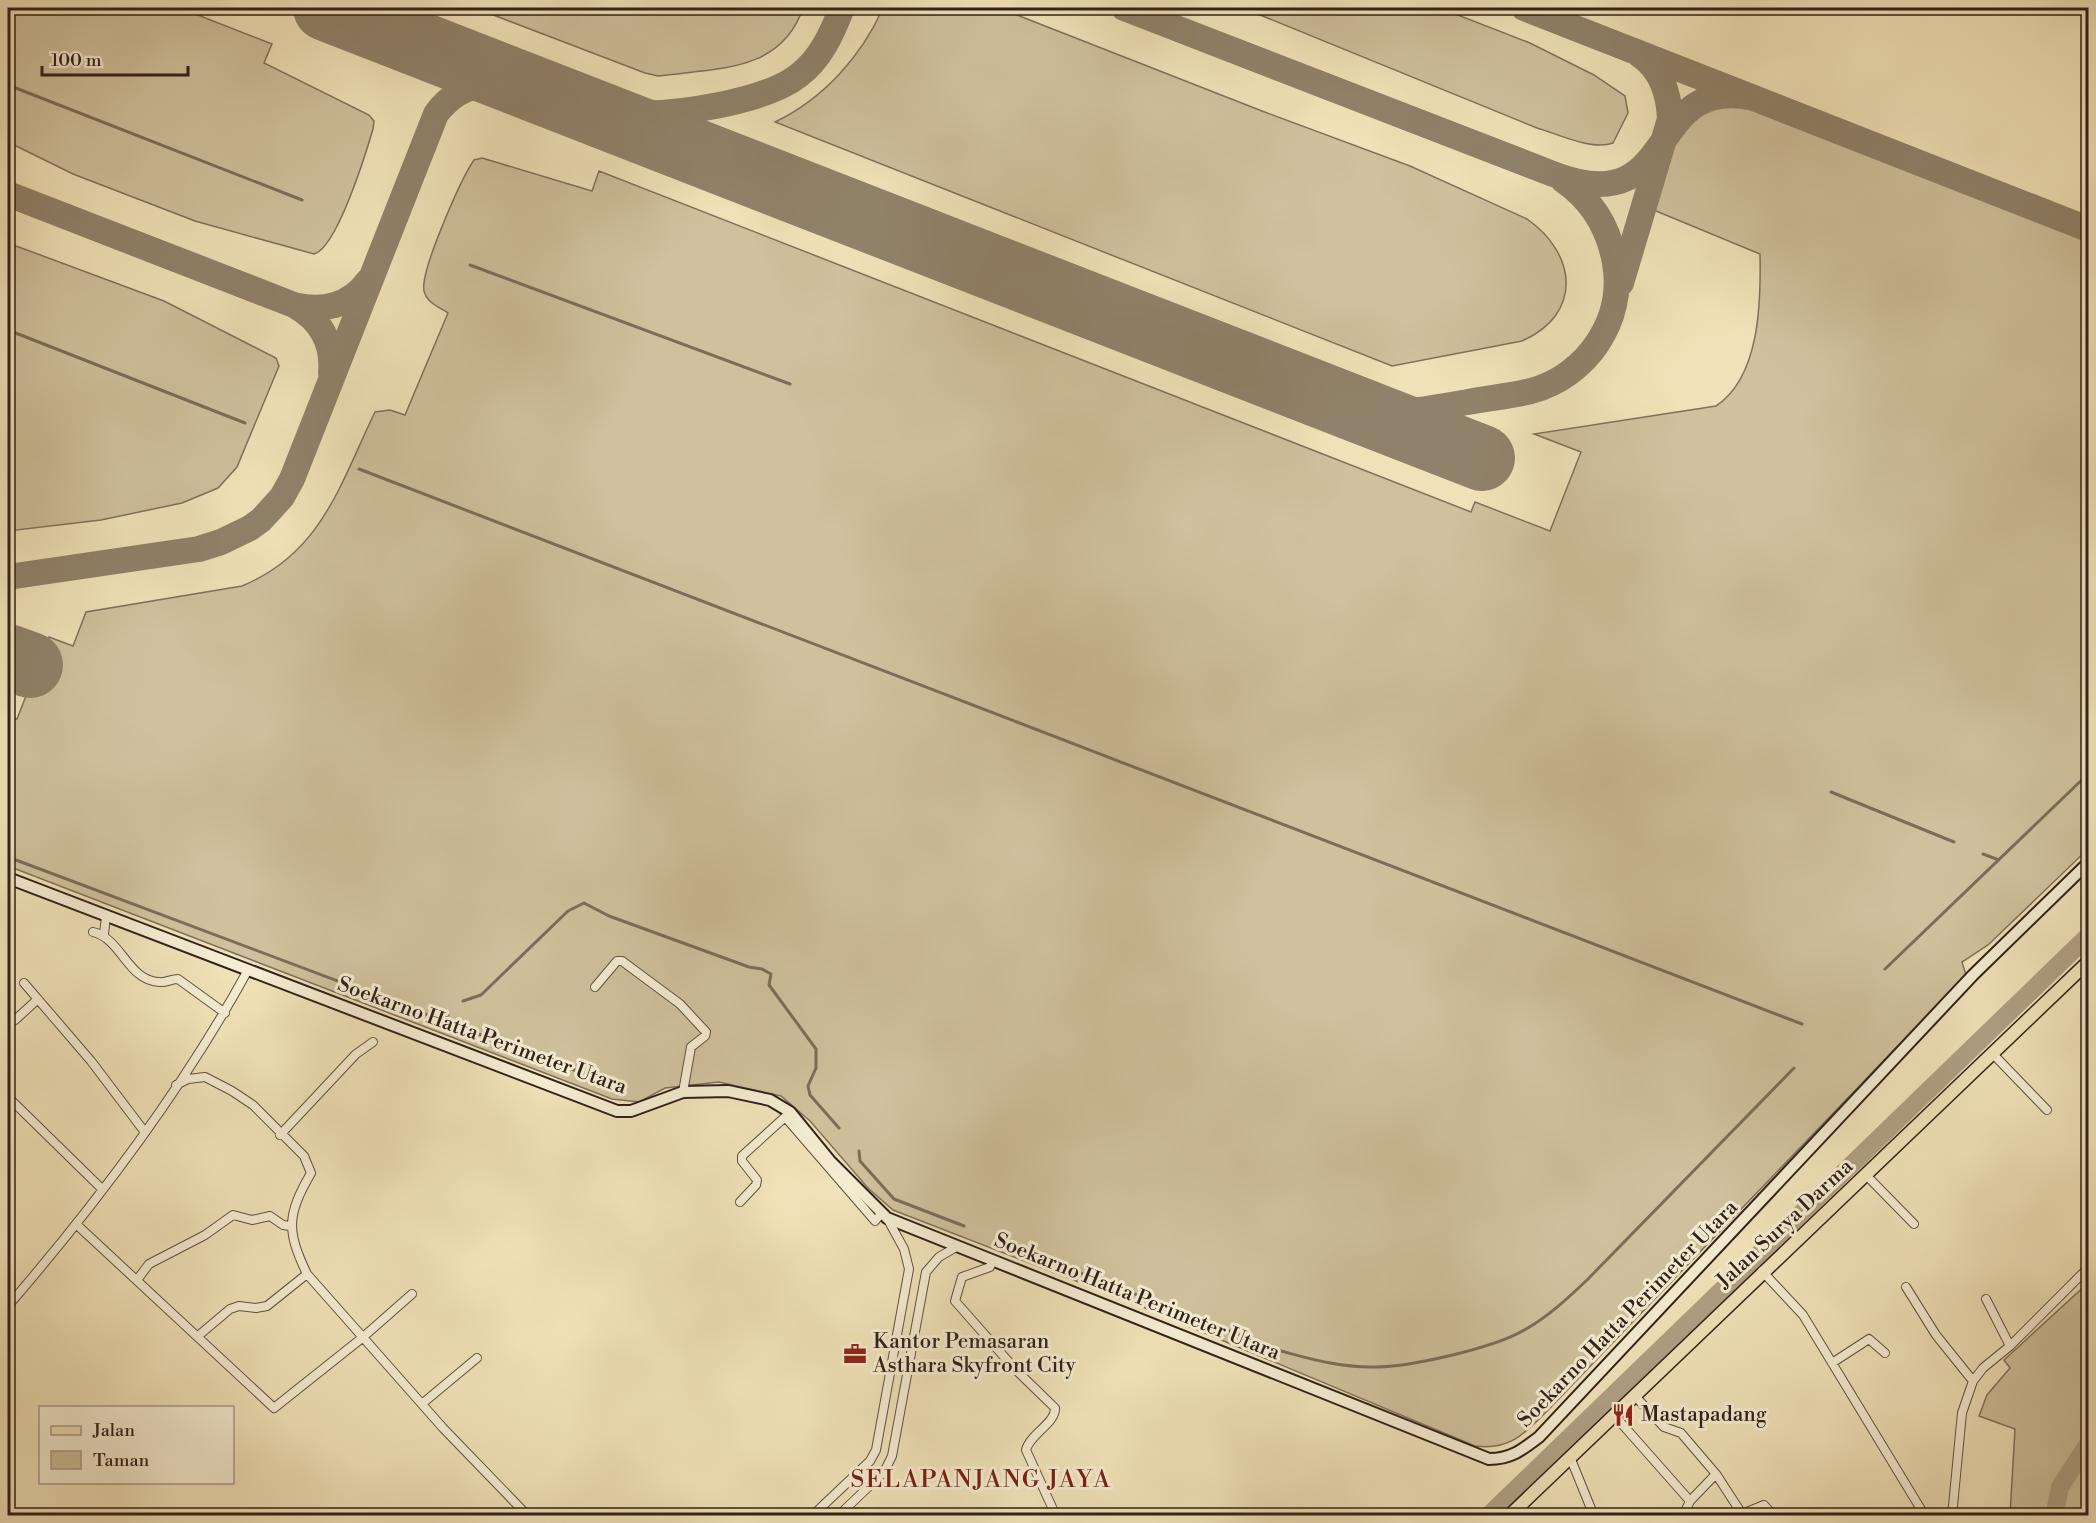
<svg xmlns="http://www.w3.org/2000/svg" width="2096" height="1523" viewBox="0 0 2096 1523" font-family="'Libre Bodoni',serif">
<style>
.green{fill:#cfc19d;stroke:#80715c;stroke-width:1.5}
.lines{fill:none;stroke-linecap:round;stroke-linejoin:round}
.stream{stroke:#7c6d59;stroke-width:3}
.river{stroke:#afa083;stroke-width:18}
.taxiway{stroke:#90826a;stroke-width:26}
.runway{stroke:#90826a;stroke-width:66}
.street-casing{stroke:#605142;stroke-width:10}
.secondary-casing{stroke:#30211b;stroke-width:14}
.primary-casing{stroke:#30211b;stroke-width:15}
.street{stroke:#f5ecd1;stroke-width:8}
.secondary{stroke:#f5ecd1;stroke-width:10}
.primary{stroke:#f0e2b8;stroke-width:12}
.labels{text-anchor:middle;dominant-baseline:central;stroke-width:6;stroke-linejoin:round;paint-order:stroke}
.street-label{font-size:21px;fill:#30211b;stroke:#f5ecd1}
.poi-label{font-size:21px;fill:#30211b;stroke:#f5ecd1;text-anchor:start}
.quarter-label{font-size:24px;letter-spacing:1.5px;fill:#7a1f14;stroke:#f5ecd1}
</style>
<rect width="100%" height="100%" fill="#f0e2b8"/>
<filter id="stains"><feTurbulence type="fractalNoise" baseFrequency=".00333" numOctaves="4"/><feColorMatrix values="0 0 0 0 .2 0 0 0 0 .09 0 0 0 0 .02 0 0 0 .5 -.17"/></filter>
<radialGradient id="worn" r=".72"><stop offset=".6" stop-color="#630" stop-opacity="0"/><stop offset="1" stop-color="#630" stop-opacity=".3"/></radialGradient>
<!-- green -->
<path class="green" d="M8 8H180L272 44 264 63 369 115 374 121 373 129C366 153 337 248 314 254L195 221 73 174 8 142Z
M475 8H803C781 73 716 68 658 76L645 73Z
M883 8H999L1262 111 1410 166 1527 219C1577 254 1583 314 1522 341L1392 366 775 122C823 99 861 57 883 8Z
M1243 8H1440L1530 43 1594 75 1625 96 1628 113 1613 143C1592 151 1558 134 1537 128Z
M1724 95 1754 98 2088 229V849L1988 945 1962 962 1966 975 1551 1407C1527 1431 1512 1451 1475 1446L1133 1303 893 1210 868 1188 810 1121 781 1096 719 1082 665 1088 639 1102 612 1099 8 866V716L17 719 49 637 73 646 86 612 242 586C322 553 340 484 375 412L390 410 405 415 448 313C439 307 427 303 424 291 420 271 461 179 474 160L482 158 592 191 599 171 1471 512 1475 502 1550 531 1581 452 1534 434 1716 406C1760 377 1761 302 1760 254L1644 206C1660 156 1665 105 1724 95Z
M8 243 164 301 276 358 279 366 237 467 218 488 182 503 101 520 8 531Z
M2088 1283V1515H2010L2015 1429 1979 1416 1987 1395 2010 1368 2004 1360Z"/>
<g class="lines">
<!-- stream -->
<path class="stream" d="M8 85 302 200
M470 265 790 384
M8 330 245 423
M359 469 1802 1024
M1831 792 1954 842
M1983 854 1999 860
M8 857 577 1071
M1885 969 2088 774
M463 1001 481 995 568 911 584 903 609 916 749 967 762 969 771 974 769 985 816 1049V1068L808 1086 810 1095 839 1128
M441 1020 448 1015
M859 1151 860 1161 894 1199 964 1226
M996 1240 1281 1351C1311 1359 1339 1367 1371 1367 1407 1368 1495 1348 1526 1329 1549 1316 1568 1298 1587 1280L1794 1068"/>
<!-- river -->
<path class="river" d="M1488 1516 2088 936
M2054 1516 2060 1487 2088 1444"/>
<!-- taxiway -->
<path class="taxiway" d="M1124 8 1553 174C1683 224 1642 73 1754 98
M1524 8 2088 229
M560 98C583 105 606 111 631 113 674 116 764 102 798 76 821 59 832 33 842 8
M8 194 294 305
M1621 283 1670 119C1669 94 1662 70 1640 55
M331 373C334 343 320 319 294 305 322 312 350 306 368 281
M1312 392C1333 399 1355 409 1377 411 1407 414 1439 407 1468 402 1489 398 1510 396 1531 391 1587 376 1625 320 1615 263 1609 228 1592 200 1563 180
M8 577 199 549 221 542 250 528 261 520 282 497 292 479 436 114C464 76 500 81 540 91"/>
<!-- runway -->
<path class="runway" d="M326 8 1482 458
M8 657 30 665"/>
<!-- street casing -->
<g class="street-casing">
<path id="street" d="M93 932C122 939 127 980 159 982 166 983 171 979 178 979L225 1013
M104 934 106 916
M24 983 91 1061 144 1131
M595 987 617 961H622L680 1004 706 1032 705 1036 691 1047 683 1092
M15 1020 38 999
M1993 1054 2047 1110
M176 1085 188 1079 205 1077 232 1091 253 1105 304 1156 311 1173C287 1215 286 1230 307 1274L443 1428 528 1516
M8 1097 102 1189
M280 1135 356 1054 373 1042
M1865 1174 1914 1224
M740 1202 756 1185 757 1180 742 1161V1156L785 1117 875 1221 881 1214
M76 1224 274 1408 362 1338 412 1294
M993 1260 990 1267 962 1277 955 1301 1015 1369 1055 1408C1056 1423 1030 1434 1026 1450L1056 1516
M1762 1271 1803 1315 1925 1516
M137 1280 149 1264 205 1235 233 1215 252 1220 270 1216 283 1225 290 1226
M1906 1287 1936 1335 1973 1381
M1986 1299 2010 1346
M8 1306C96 1204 183 1089 248 970
M198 1336 230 1309 239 1306 256 1308 267 1306 307 1274
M895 1343 912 1347
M1832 1363 1869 1339 1885 1353
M1634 1395 1664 1427 1681 1433 1716 1474 1690 1501 1683 1516
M423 1403 477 1358
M1614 1415 1690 1501
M1570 1457 1594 1516
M1716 1474 1742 1514 1764 1505 1774 1516
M812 1516 870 1461 876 1450 909 1269 904 1249 887 1218
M838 1516 884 1472 892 1456 926 1272 939 1257 958 1246
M1952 1516 1962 1413 1973 1381 1983 1368 2010 1346 2088 1268"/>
</g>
<!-- secondary casing -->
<g class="secondary-casing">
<path id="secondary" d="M8 878 617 1111H631L683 1092 728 1091 770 1100 790 1112 830 1161 887 1218 1489 1459C1511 1459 1522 1450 1539 1437L1973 975 2088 863"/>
</g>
<!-- primary casing -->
<g class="primary-casing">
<path id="primary" d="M1509 1516 2088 962"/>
</g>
<!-- street -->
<use href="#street" class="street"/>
<!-- secondary -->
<use href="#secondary" class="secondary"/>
<!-- primary -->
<use href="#primary" class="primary"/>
</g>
<!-- icons -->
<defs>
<g id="office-bare" transform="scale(1.8)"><path d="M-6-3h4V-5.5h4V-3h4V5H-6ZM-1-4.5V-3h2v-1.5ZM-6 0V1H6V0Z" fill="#8f2418" stroke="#f5ecd1" stroke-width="2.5" paint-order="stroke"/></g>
<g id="restaurant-bare" transform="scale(1.8)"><path d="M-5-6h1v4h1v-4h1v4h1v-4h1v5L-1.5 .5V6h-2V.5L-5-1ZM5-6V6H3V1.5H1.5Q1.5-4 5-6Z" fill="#8f2418" stroke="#f5ecd1" stroke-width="2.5" paint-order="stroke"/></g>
</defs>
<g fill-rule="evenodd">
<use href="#office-bare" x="855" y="1354"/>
<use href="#restaurant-bare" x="1623" y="1415"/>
</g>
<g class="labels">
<!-- street labels -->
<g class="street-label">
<text transform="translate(482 1036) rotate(20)">Soekarno Hatta Perimeter Utara</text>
<text transform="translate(1785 1224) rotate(-43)">Jalan Surya Darma</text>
<text transform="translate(1137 1297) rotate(22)">Soekarno Hatta Perimeter Utara</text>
<text transform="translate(1628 1314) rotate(-46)">Soekarno Hatta Perimeter Utara</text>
</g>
<!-- poi labels -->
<g class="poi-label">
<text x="873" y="1342">Kantor Pemasaran<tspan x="873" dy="24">Asthara Skyfront City</tspan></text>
<text x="1641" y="1415">Mastapadang</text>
</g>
<!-- quarter labels -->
<g class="quarter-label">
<text x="981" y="1480">SELAPANJANG JAYA</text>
</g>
</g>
<!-- margin -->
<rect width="2096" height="1523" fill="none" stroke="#f0e2b8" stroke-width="30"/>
<rect x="9" y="9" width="2078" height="1505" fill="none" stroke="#30211b" stroke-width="3"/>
<rect x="15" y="15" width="2066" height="1493" fill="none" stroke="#30211b" stroke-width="1.5"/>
<!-- legend -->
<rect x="39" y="1406" width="195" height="78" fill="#f5ecd1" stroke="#a69b88" stroke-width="1.5"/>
<rect x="51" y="1426" width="30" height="9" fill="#f0e2b8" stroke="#a69b88" stroke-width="1.5"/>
<text x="93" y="1436" font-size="18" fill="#30211b">Jalan</text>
<rect x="51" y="1451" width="30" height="18" fill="#cfc19d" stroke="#a69b88" stroke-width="1.5"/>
<text x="93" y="1466" font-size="18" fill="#30211b">Taman</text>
<!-- scale -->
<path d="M42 66v9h146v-9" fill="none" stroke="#30211b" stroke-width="3"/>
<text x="51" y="66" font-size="18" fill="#30211b" stroke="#f5ecd1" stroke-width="4.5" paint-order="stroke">100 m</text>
<rect width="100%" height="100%" filter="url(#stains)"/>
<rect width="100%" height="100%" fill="url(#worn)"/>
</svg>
